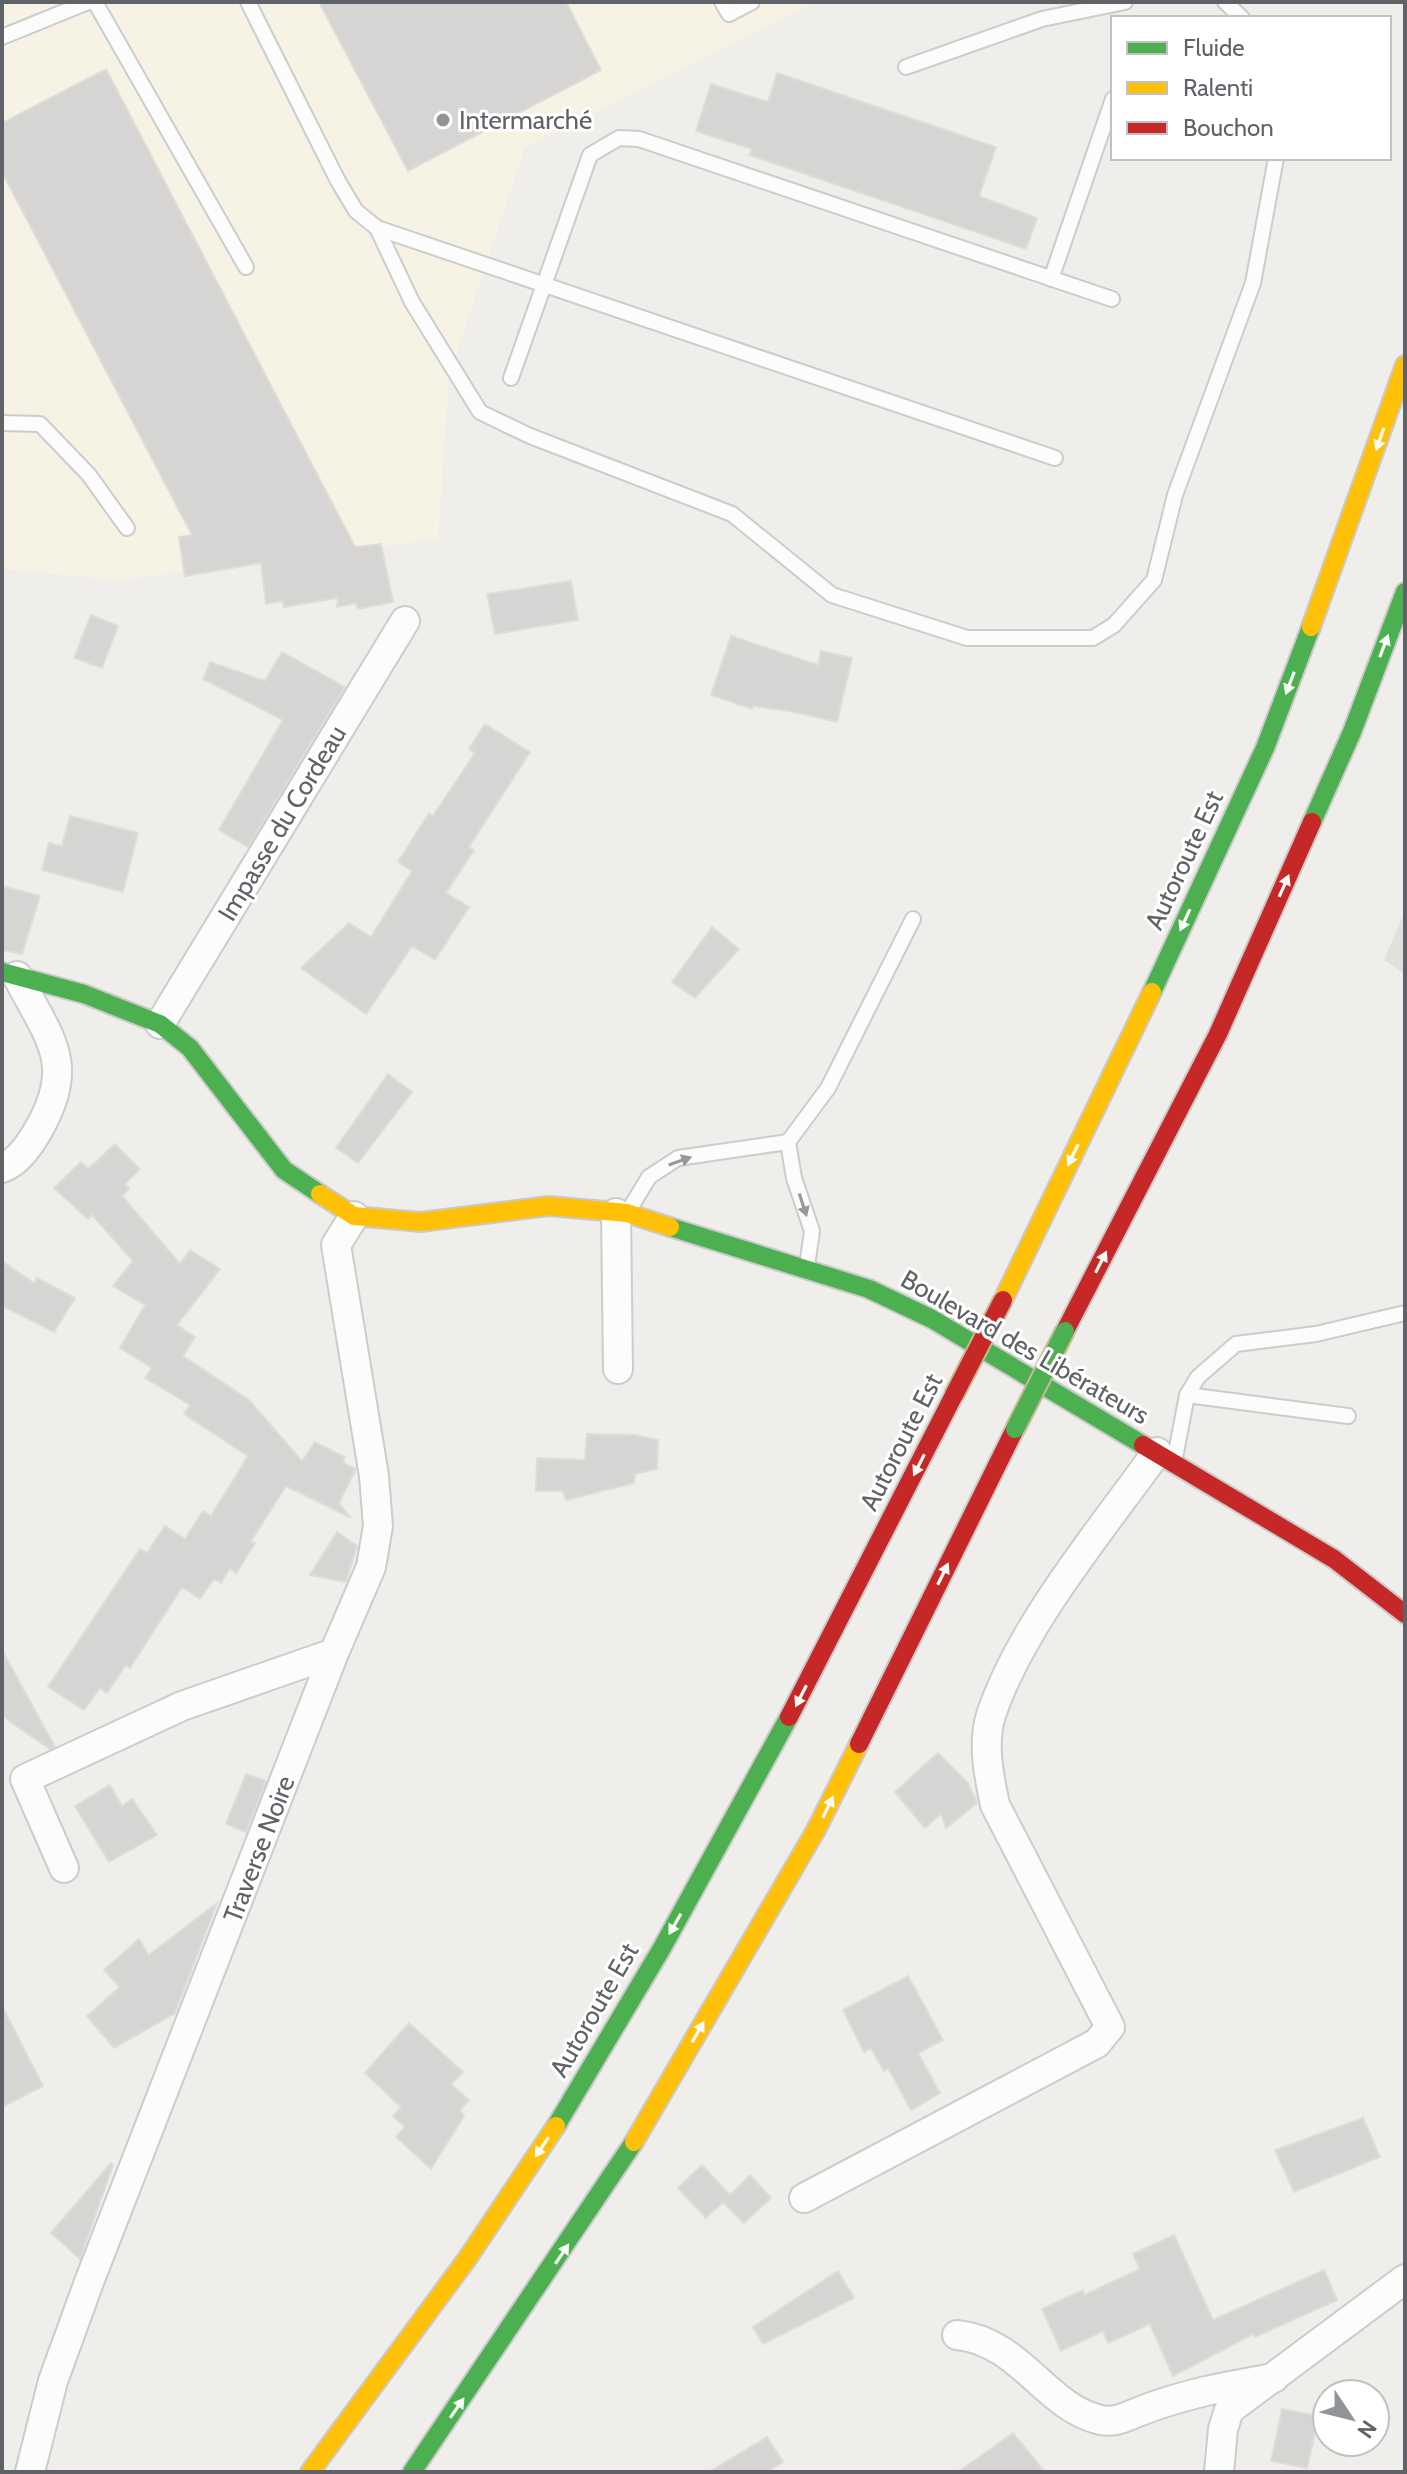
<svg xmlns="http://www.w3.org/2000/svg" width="1407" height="2474" viewBox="0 0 1407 2474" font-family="Cabin,sans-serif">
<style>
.commercial{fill:#f7f3e4}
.education{fill:#e2e0da}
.building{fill:#d6d5d3;stroke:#deddd9;stroke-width:2}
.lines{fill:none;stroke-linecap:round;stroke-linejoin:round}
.lane-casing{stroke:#cbcccc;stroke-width:18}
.street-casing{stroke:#cbcccc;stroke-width:32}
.fast-casing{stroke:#cacacb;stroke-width:22}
.slow-casing{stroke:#cacacb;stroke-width:22}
.jam-casing{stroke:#cacacb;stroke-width:22}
.lane{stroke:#fdfcfc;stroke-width:14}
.street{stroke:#fdfcfc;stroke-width:28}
.fast{stroke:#4caf50;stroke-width:18}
.slow{stroke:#ffc107;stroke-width:18}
.jam{stroke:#c62828;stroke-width:18}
.fast-bridge-casing{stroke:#c8b996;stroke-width:22;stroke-linecap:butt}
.jam-bridge-casing{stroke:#c8b996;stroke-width:22;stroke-linecap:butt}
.fast-bridge{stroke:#4caf50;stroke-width:18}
.jam-bridge{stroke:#c62828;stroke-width:18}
.oneway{fill:#f6fbf6}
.oneway2{fill:#96999c}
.poi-dot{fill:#919496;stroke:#fff;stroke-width:3}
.labels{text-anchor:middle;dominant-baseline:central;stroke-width:6;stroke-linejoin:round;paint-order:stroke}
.poi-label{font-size:26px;fill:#5f6368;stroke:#fff;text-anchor:start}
.street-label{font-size:26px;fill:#5f6368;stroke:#fff}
</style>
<rect width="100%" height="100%" fill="#efeeea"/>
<!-- commercial -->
<path class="commercial" d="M2 2H817L525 148 449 376 438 539 117 580 2 569Z"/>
<!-- education -->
<path class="education" d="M1405 911V974L1384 960Z"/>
<!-- building -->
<path class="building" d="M319 2H566L601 70 408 171Z
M106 69 355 547 381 544 393 602 358 609 356 603 337 607 338 598 284 607 282 601 266 604 261 563 185 576 179 537 192 535 2 172V123Z
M777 73 996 147 979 196 1037 218 1026 249 749 155 752 149 696 131 711 84 768 102Z
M571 581 578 620 495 634 487 594Z
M91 615 118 626 102 668 74 658Z
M731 636 818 665 821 651 852 658 837 722 789 711 753 706 752 709 711 695Z
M282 652 345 687 248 847 219 830 283 720 203 679 210 662 265 681Z
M485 724 530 752 469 847 474 850 446 893 469 907 435 960 412 946 366 1014 301 968 349 923 371 937 412 871 398 862 429 813 433 816 475 753 469 749Z
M70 816 138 833 123 892 42 870 49 843 62 846Z
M2 886 40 896 22 954 2 950Z
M712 927 739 949 695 998 672 982Z
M388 1074 412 1092 358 1163 336 1148Z
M115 1144 140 1169 125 1184 129 1189 122 1196 180 1264 190 1250 220 1269 177 1325 195 1337 183 1356 249 1400 302 1461 315 1442 345 1457 343 1463 356 1469 339 1503 351 1518 286 1486 251 1541 255 1543 236 1574 230 1568 221 1583 214 1579 200 1599 182 1587 130 1668 126 1665 107 1693 100 1688 84 1710 48 1687 140 1549 147 1553 165 1526 185 1539 203 1511 211 1516 248 1456 184 1414 190 1405 145 1378 152 1368 120 1348 145 1305 113 1286 133 1261 92 1215 88 1219 54 1188 81 1162 88 1169Z
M2 1261 34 1283 37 1278 75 1298 54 1332 2 1306Z
M587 1434 635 1435 658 1440 657 1469 635 1474 634 1483 566 1500 563 1491H536L537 1458 585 1460Z
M337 1532 357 1546 346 1582 310 1575Z
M2 1650 55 1747 50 1749 2 1716Z
M938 1753 968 1783 977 1803 946 1828 941 1814 925 1828 895 1792Z
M246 1774 266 1781 246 1832 226 1824Z
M110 1785 122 1806 132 1799 157 1835 109 1862 75 1806Z
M217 1903 175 2013 114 2048 87 2016 120 1987 104 1970 139 1939 149 1955Z
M908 1976 943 2040 918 2053 940 2093 911 2110 888 2068 884 2071 871 2048 864 2052 843 2010Z
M2 2006 43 2086 2 2107Z
M409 2023 463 2072 451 2084 469 2100 460 2110 464 2116 431 2169 396 2137 405 2127 393 2116 401 2107 365 2073Z
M1363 2118 1380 2157 1294 2192 1275 2150Z
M111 2163 113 2165 80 2259 51 2233Z
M702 2165 730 2195 750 2175 771 2198 744 2223 723 2202 706 2218 678 2188Z
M1174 2235 1213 2320 1324 2270 1337 2300 1255 2337 1253 2334 1173 2376 1150 2324 1108 2343 1103 2331 1061 2351 1042 2309 1083 2290 1084 2295 1140 2269 1133 2254Z
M838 2271 854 2298 763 2344 753 2327Z
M1282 2409 1319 2416 1307 2468 1271 2461Z
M1013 2433 1045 2472H958Z
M767 2437 783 2462 767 2472H709Z"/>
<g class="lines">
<!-- lane casing -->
<g class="lane-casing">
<path id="lane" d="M95 2 246 267
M248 2 338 181 356 211 377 228 1055 458
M722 2 729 14 752 2
M1225 2 1242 18
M2 37 88 2
M906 67 1042 19 1125 2
M377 228 412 302 480 412 530 436 732 514 832 595 967 638H1093L1114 625 1154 580 1175 495 1253 283 1276 158
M1051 279 1113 99
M511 378 590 155 619 138 639 139 1112 299
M2 423 40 424 89 475 127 528
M788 1142 794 1178 812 1231 807 1266
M629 1210 649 1177 678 1158 788 1142 828 1088 913 919
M1187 1395 1348 1416
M1175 1458 1187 1395 1198 1377 1236 1344 1316 1334 1405 1313"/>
</g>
<!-- street casing -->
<g class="street-casing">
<path id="street" d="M160 1024 405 621
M2 1168C17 1163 28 1147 36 1134 78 1064 50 1040 17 976
M616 1213 618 1369
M64 1868 25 1779 182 1706 334 1653
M804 2198 1097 2043 1110 2027 995 1805C989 1776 982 1744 991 1715 1021 1625 1102 1529 1157 1452
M957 2335C1019 2341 1045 2405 1097 2419 1112 2424 1124 2418 1138 2412 1183 2394 1227 2386 1274 2378
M30 2472 53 2381 89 2282 334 1653 371 1567 378 1526 374 1476 336 1245 354 1216
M1219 2472 1223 2429 1229 2410 1405 2279"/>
</g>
<!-- fast casing -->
<g class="fast-casing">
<path id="fast" d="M1312 822 1352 732 1405 592
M2 972 84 994 160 1024 190 1048 284 1170 320 1194
M1152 992 1265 748 1311 627
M670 1227 869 1289 932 1319 1143 1445
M556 2126 662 1948 789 1717
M412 2472 634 2142"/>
</g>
<!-- slow casing -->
<g class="slow-casing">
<path id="slow" d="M1311 627 1405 365
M320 1194 354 1216 421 1222 549 1206 627 1213 670 1227
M1003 1300 1152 992
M634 2142 816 1830 859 1744
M310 2472 467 2259 556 2126"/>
</g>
<!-- jam casing -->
<g class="jam-casing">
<path id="jam" d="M1065 1331 1218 1034 1312 822
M1143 1445 1334 1559 1405 1614
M789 1717 954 1395
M859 1744 1015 1429"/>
</g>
<!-- lane -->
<use href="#lane" class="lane"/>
<!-- street -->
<use href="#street" class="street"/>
<!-- fast -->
<use href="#fast" class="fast"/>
<!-- slow -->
<use href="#slow" class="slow"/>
<!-- jam -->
<use href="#jam" class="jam"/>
<!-- fast-bridge casing -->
<g class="fast-bridge-casing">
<path id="fast-bridge" d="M1015 1429 1065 1331"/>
</g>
<!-- jam-bridge casing -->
<g class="jam-bridge-casing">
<path id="jam-bridge" d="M954 1395 1003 1300"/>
</g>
<!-- fast-bridge -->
<use href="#fast-bridge" class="fast-bridge"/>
<!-- jam-bridge -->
<use href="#jam-bridge" class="jam-bridge"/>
</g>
<!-- one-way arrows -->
<defs><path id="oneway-solid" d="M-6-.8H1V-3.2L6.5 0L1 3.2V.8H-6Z" transform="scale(2)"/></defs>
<g class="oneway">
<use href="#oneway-solid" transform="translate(1380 439) rotate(109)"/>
<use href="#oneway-solid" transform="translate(1384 646) rotate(-69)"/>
<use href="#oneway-solid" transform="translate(1290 683) rotate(111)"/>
<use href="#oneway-solid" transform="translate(1284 886) rotate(-66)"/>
<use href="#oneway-solid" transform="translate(1185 920) rotate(115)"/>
<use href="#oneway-solid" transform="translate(1073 1155) rotate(116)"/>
<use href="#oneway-solid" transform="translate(1101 1262) rotate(-63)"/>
<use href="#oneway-solid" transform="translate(919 1465) rotate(117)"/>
<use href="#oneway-solid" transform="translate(943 1574) rotate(-64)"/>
<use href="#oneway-solid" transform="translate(801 1696) rotate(117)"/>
<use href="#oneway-solid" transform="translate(828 1807) rotate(-64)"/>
<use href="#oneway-solid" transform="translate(675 1924) rotate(120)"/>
<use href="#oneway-solid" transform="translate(698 2032) rotate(-60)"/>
<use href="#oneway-solid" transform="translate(542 2147) rotate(124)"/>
<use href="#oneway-solid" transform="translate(562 2254) rotate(-56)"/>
<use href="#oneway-solid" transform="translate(457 2408) rotate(-55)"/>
</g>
<g class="oneway2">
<use href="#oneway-solid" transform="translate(680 1161) rotate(-19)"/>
<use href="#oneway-solid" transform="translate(803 1205) rotate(72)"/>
</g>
<!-- markers -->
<circle class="poi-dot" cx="443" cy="120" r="8"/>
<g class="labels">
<!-- poi labels -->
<g class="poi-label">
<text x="459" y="120">Intermarché</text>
</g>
<!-- street labels -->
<g class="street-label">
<text transform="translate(282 823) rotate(-59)">Impasse du Cordeau</text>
<text transform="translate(1184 860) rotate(-65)">Autoroute Est</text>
<text transform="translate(1025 1347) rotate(30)">Boulevard des Libérateurs</text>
<text transform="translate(901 1442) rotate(-63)">Autoroute Est</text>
<text transform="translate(259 1849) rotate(-69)">Traverse Noire</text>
<text transform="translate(594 2010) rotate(-60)">Autoroute Est</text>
</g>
</g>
<!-- border -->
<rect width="1407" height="2474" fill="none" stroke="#5f6368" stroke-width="8"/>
<!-- legend -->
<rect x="1111" y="16" width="280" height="144" fill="#ffffff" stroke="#bfc1c3" stroke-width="2"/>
<rect x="1127" y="42" width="40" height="12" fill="#4caf50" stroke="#bfc1c3" stroke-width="2"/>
<text x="1183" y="56" font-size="24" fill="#5f6368">Fluide</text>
<rect x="1127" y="82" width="40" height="12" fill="#ffc107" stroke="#bfc1c3" stroke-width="2"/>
<text x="1183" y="96" font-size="24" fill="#5f6368">Ralenti</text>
<rect x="1127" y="122" width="40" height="12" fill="#c62828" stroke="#bfc1c3" stroke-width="2"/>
<text x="1183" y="136" font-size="24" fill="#5f6368">Bouchon</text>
<!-- north arrow -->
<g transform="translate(1351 2418) rotate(125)"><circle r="38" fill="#ffffff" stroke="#bfc1c3" stroke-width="2"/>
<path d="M0-6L14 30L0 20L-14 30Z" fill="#919496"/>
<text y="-12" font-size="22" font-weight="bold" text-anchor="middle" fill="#5f6368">N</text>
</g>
</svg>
